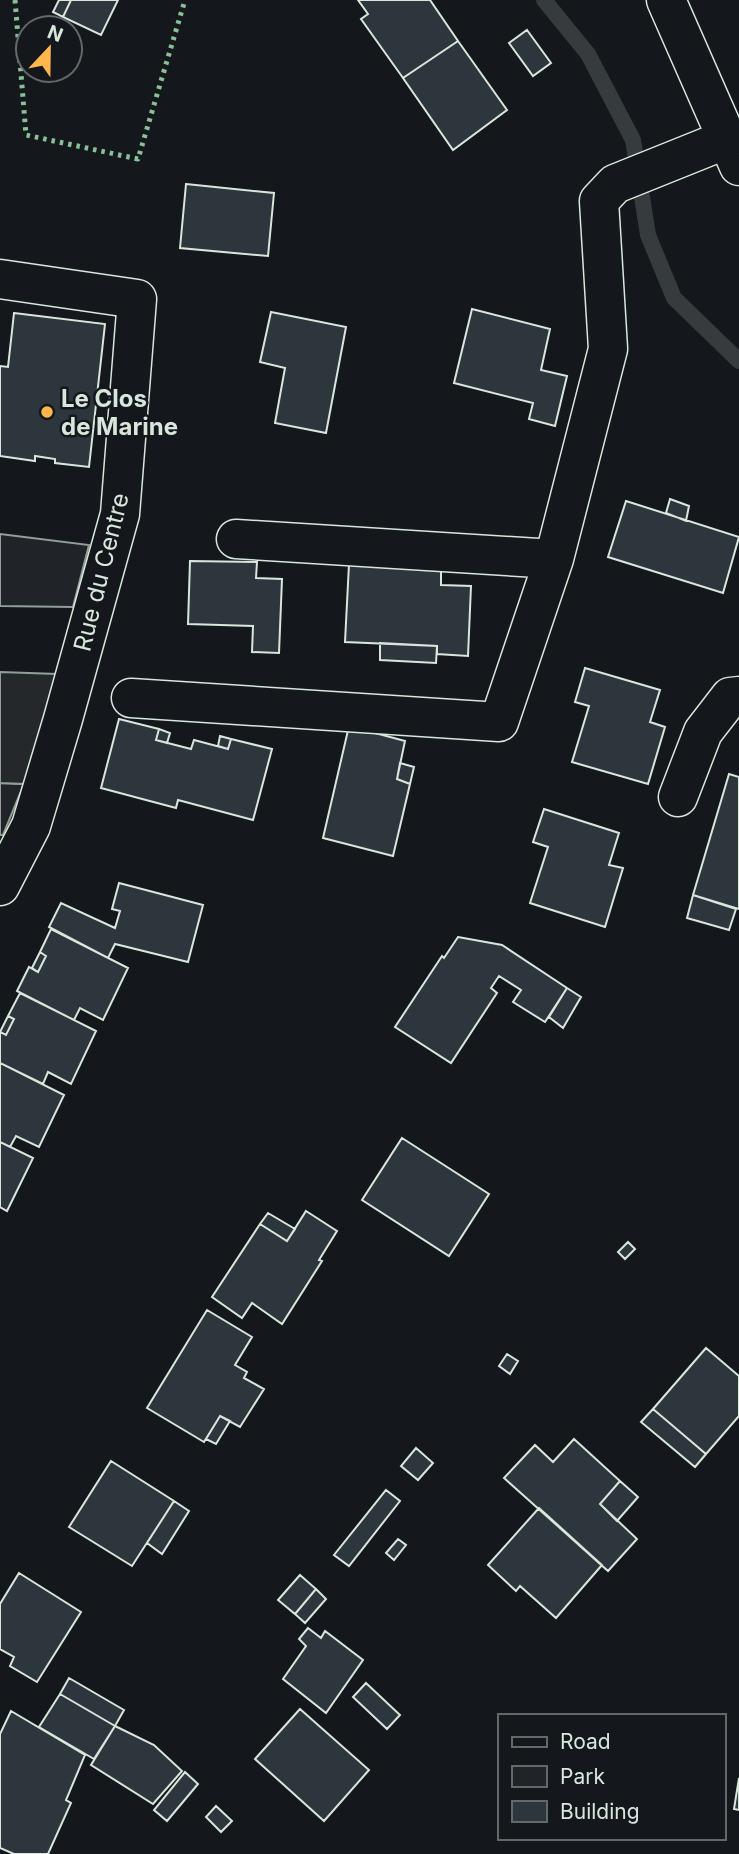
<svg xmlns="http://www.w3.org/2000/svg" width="739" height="1854" viewBox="0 0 739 1854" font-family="Inter,sans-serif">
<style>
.green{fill:#202428;stroke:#939e99;stroke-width:2}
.parking{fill:#24282b;stroke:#939e99;stroke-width:2}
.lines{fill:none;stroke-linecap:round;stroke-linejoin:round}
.stream{stroke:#363b3e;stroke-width:16}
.building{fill:#2c363c;stroke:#d8e6dc;stroke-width:2}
.minor-casing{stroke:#d8e6dc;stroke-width:41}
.minor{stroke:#14181c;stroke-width:38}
.hedge{stroke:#8ac095;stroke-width:5;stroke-dasharray:3.5 5;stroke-linecap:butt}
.poi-dot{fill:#ffb74d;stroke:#14181c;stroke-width:2.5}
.labels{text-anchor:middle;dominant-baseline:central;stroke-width:5;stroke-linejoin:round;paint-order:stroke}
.poi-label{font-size:24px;font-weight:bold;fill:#d8e6dc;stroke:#14181c;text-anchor:start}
.street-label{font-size:24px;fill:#d8e6dc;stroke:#14181c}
</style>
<rect width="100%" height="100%" fill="#14181c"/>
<!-- green -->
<path class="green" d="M0 534 89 545 73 607 0 606Z
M0 783 24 784 3 835H0Z"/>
<!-- parking -->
<path class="parking" d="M0 672 57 674 49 785 0 783Z"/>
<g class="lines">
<!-- stream -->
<path class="stream" d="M544 0 588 54 633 140 648 235 674 298 739 361"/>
</g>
<!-- building -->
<path class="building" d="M59 0H71L63 17 53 12Z
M71 0H118L101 35 63 17Z
M358 0H430L458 41 403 78 361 19 368 14Z
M527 30 551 63 533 76 509 43Z
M458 41 507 110 453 150 403 78Z
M186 184 274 193 268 256 180 248Z
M472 309 550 329 541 370 567 376 555 426 529 419 533 403 454 383Z
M271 312 346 327 326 433 275 423 285 368 260 362Z
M14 313 105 324 89 467 55 463V459L35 456V461L0 456V366L8 367Z
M670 499 689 506 686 521 666 513Z
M626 501 739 537 723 593 608 557Z
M190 561 257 562 256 578 282 579 279 653 252 652 253 626 188 624Z
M349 564 441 568V585L471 586 468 656 437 654V646L345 642Z
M380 643 437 646 436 663 380 660Z
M585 668 660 690 650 722 665 727 648 784 572 762 589 706 575 702Z
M119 719 159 729 156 740 191 749 194 740 228 749 231 739 272 749 253 820 178 800 176 808 101 788Z
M349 726 405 741 397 779 410 784 393 856 323 838Z
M159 729 170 733 167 743 156 740Z
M220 736 231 739 228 749 218 746Z
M400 763 414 767 410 784 397 779Z
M729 774 739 777V909L693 895Z
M544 809 619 833 609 865 623 868 605 927 530 903 548 847 533 842Z
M119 883 203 905 188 962 115 944 108 958 49 927 61 903 115 928 120 911 112 909Z
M693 895 736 909 729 930 687 918Z
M51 929 128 968 103 1020 80 1008 74 1020 17 991 29 967 38 972 46 956 40 952Z
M458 937 502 945 567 988 545 1022 513 1002 521 990 499 976 491 988 497 993 451 1063 395 1027 442 956 444 958Z
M40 952 46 956 38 972 32 968Z
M567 988 581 997 563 1028 549 1017Z
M20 993 96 1031 71 1084 48 1072 43 1084 0 1063V1032L6 1035 14 1019 8 1016Z
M8 1016 14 1019 6 1035 0 1032Z
M0 1063 64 1095 39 1147 16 1136 10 1147 0 1142Z
M402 1138 489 1194 449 1256 362 1200Z
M0 1142 33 1158 7 1211 0 1207Z
M306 1211 337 1231 319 1260 322 1261 282 1324 252 1303 242 1318 212 1297 260 1224 287 1241Z
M268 1213 295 1229 287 1241 260 1224Z
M628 1242 635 1249 625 1259 618 1252Z
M207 1310 252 1337 235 1365 247 1372 244 1378 264 1389 240 1427 220 1416 204 1442 147 1408Z
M706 1348 739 1376V1416L706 1454 653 1409Z
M507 1354 518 1361 510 1374 499 1366Z
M653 1409 706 1454 695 1467 641 1422Z
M220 1416 230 1421 216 1444 206 1439Z
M574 1439 620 1481 600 1504 637 1539 608 1571 504 1478 535 1445 553 1462Z
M416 1448 433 1463 418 1480 401 1466Z
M111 1461 174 1501 132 1566 69 1527Z
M620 1481 638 1497 617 1521 600 1504Z
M386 1490 400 1501 349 1566 334 1555Z
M174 1501 189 1511 162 1554 147 1543Z
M539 1508 602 1565 556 1618 520 1586 516 1591 488 1565Z
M398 1539 406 1545 394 1560 386 1553Z
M19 1573 81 1612 37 1682 10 1666 14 1657 0 1649V1604Z
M300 1575 316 1589 295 1614 278 1600Z
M316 1589 326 1599 305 1623 295 1614Z
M308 1628 321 1638 325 1631 363 1660 326 1713 283 1679 306 1646 299 1639Z
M69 1678 124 1710 115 1726 60 1694Z
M366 1683 400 1715 387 1729 353 1697Z
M60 1694 115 1726 94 1759 39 1727Z
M300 1709 369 1770 324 1821 255 1759Z
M11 1711 85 1755 66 1800 71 1803 48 1854H14L0 1848V1734Z
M115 1726 154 1745 182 1771 153 1804 91 1765Z
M185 1772 198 1784 167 1821 154 1810Z
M739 1778V1810L734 1809Z
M216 1806 232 1821 221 1832 206 1817Z"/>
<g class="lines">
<!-- minor casing -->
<g class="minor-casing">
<path id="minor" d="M666 0 739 166
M0 279 137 299 120 514 63 719 31 826 0 886
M236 539 554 559
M131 698 499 722 554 559 608 349 599 201 615 184 727 139
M678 797 703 732 730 697 739 696"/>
</g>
<!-- minor -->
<use href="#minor" class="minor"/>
<!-- hedge -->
<path class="hedge" d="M15 0 26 135 138 159 185 0"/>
</g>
<!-- markers -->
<circle class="poi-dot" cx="47" cy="412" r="7"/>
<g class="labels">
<!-- poi labels -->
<g class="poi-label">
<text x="61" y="398">Le Clos<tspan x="61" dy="28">de Marine</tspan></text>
</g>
<!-- street labels -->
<g class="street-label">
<text transform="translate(101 572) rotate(-76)">Rue du Centre</text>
</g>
</g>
<!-- legend -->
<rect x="498" y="1714" width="228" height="126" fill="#14181c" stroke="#626a69" stroke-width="2"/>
<rect x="512" y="1737" width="35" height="10" fill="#14181c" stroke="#626a69" stroke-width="2"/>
<text x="560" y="1749" font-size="21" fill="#d8e6dc">Road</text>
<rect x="512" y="1766" width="35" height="21" fill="#202428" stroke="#626a69" stroke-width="2"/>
<text x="560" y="1784" font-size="21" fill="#d8e6dc">Park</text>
<rect x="512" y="1801" width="35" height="21" fill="#2c363c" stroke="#626a69" stroke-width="2"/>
<text x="560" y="1819" font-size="21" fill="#d8e6dc">Building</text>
<!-- north arrow -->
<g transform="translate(49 49) rotate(22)"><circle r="33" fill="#14181c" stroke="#626a69" stroke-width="2"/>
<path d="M0-5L12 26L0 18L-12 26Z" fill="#ffb74d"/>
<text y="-10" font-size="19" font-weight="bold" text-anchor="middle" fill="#d8e6dc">N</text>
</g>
</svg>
